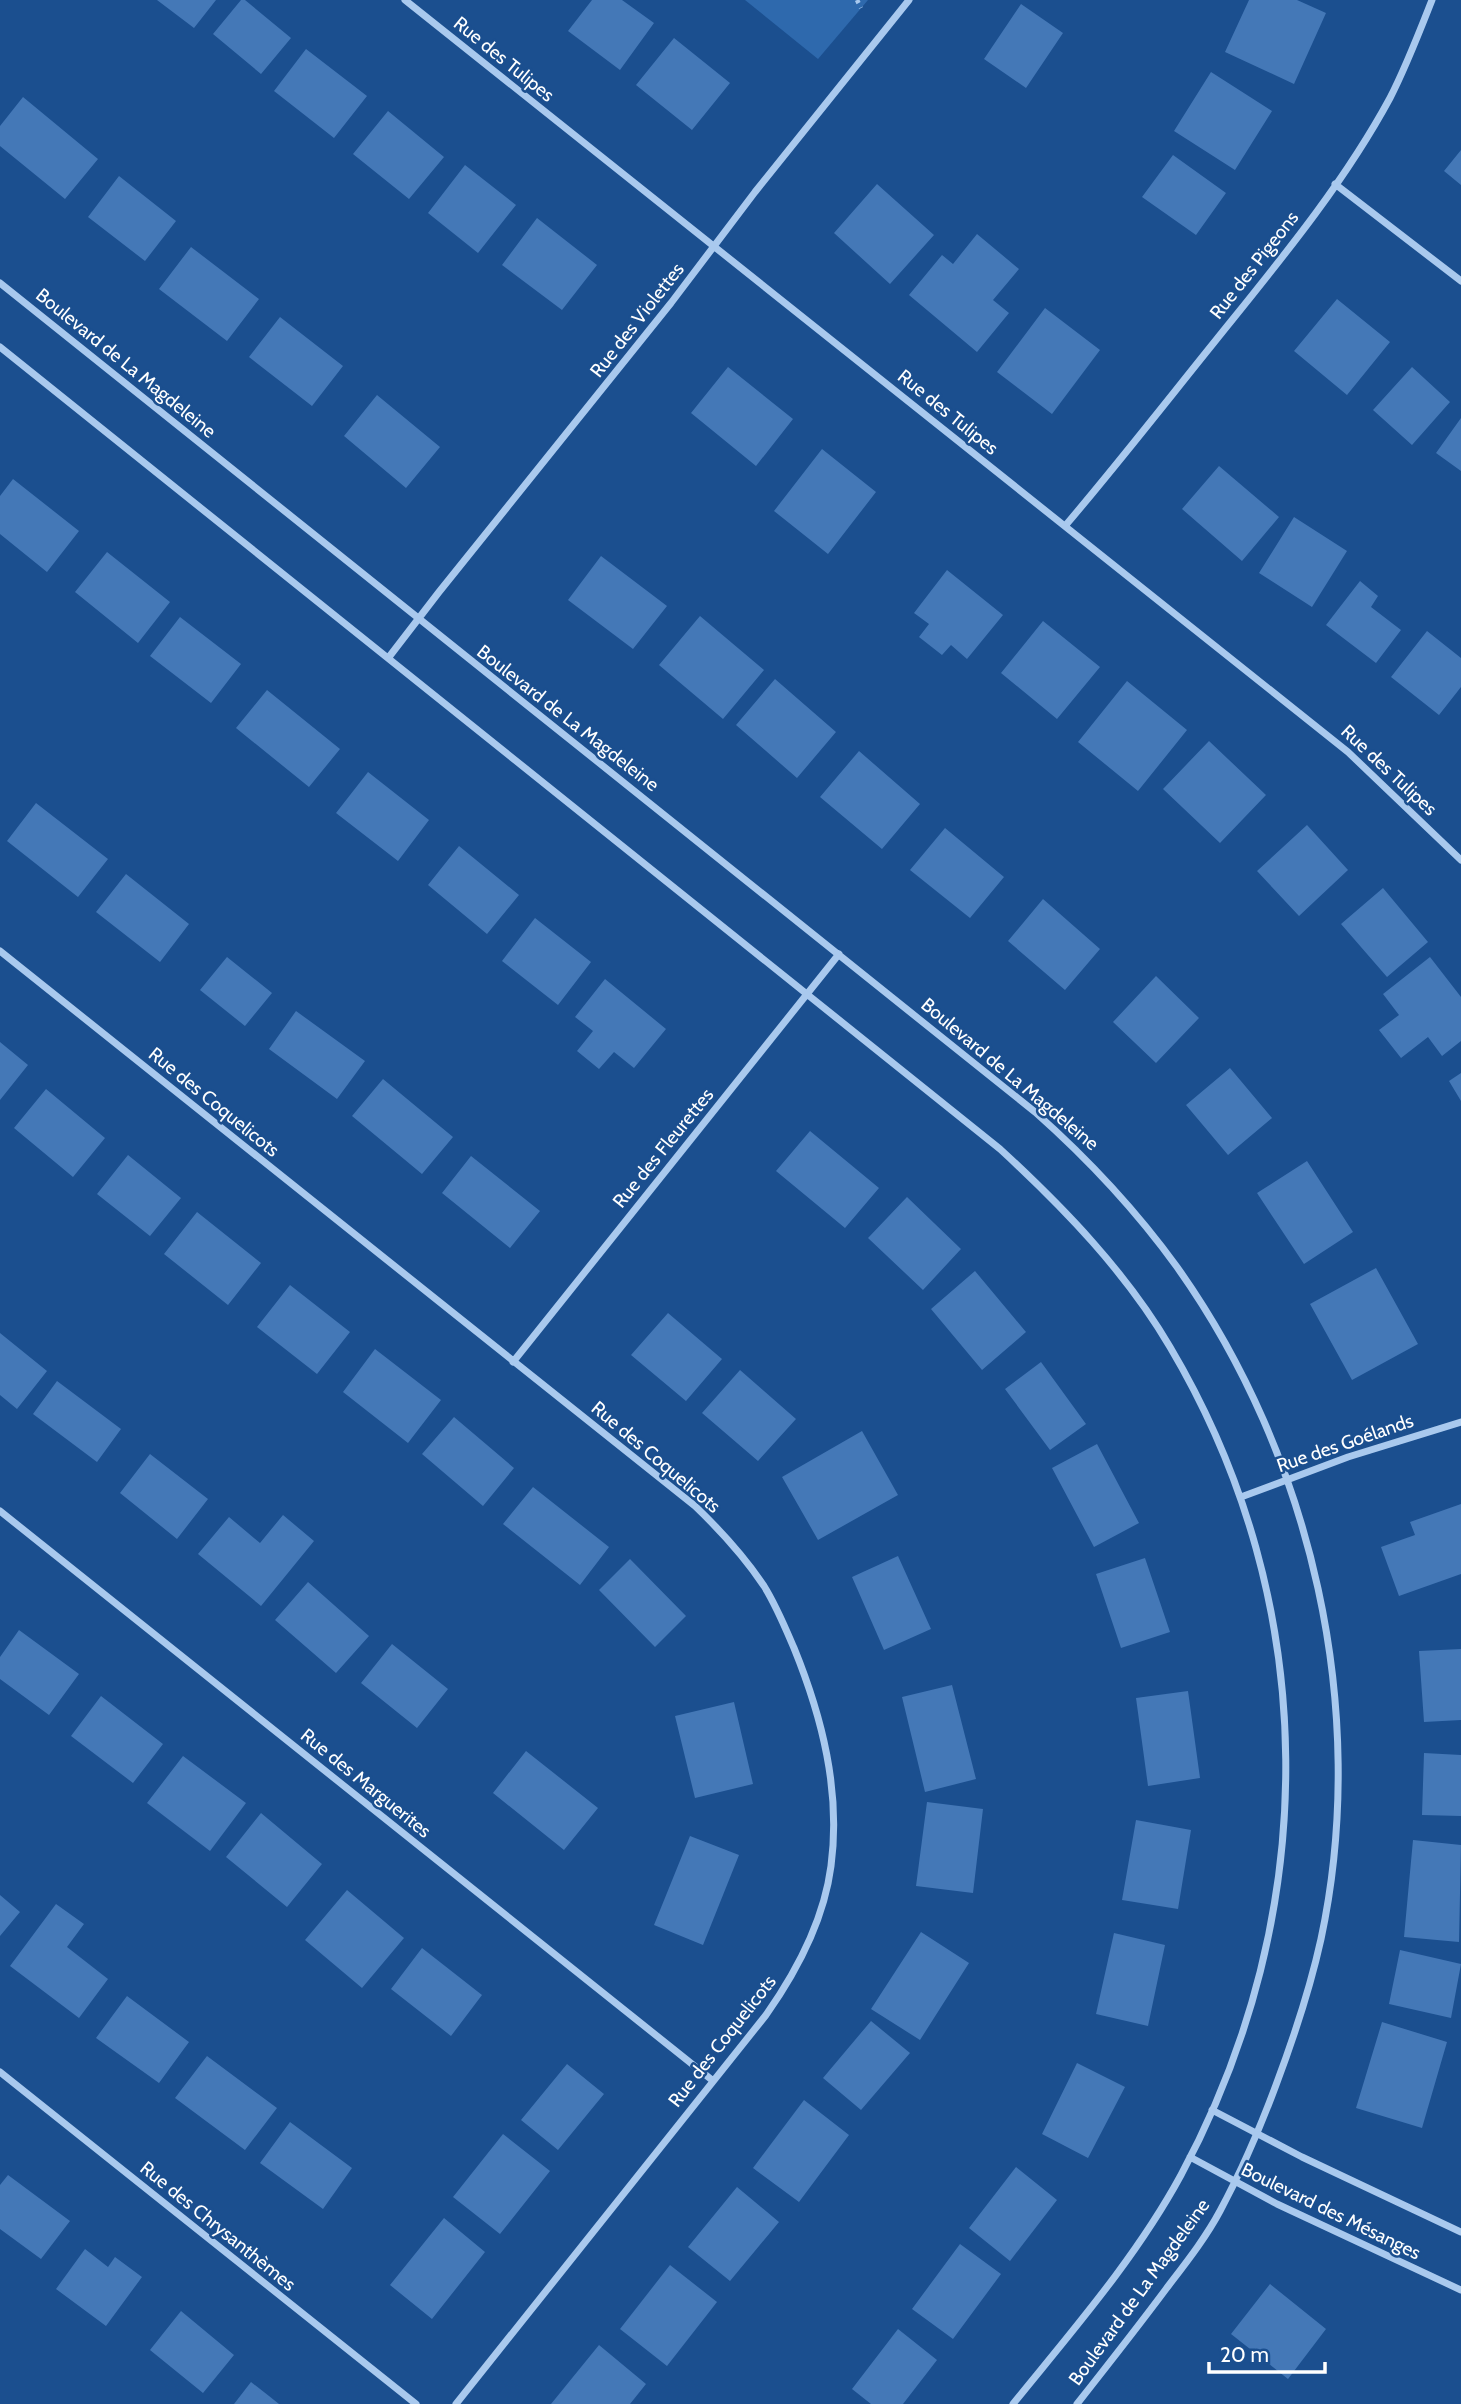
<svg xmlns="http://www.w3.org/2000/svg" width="1461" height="2404" viewBox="0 0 1461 2404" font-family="Cabin,sans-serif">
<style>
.green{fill:#2e69ad}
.building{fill:#4478b7}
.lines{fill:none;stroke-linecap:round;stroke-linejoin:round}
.path{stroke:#a9c9ee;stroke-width:4.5;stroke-dasharray:3.5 5;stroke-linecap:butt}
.street{stroke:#a9c9ee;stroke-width:7}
.labels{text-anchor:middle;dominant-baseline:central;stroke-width:5;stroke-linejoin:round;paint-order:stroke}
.street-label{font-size:19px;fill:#fff;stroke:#1b4f8f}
</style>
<rect width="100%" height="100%" fill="#1b4f8f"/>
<!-- green -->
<path class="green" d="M745 0H868L818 59Z"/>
<!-- building -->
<path class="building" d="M157 0H216L194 28Z
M241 0H245L291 38 261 74 213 34Z
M592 0H622L654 23 620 70 568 31Z
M1249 0H1297L1326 13 1294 84 1225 52Z
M1021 4 1063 33 1026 88 984 59Z
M674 38 730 83 692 130 636 85Z
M306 49 367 96 334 138 274 91Z
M1211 72 1272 111 1235 170 1174 131Z
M23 97 98 159 65 199 0 146V126Z
M388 111 444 157 409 199 353 154Z
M1461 150V185L1444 171Z
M1173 155 1226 193 1196 235 1142 197Z
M465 165 516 205 478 253 428 213Z
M119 176 176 221 145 261 88 217Z
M877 184 934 235 890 284 834 233Z
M537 218 597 265 562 310 502 265Z
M977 234 1019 269 993 300 1009 313 977 352 909 295 942 255 953 264Z
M191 247 259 299 227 341 159 289Z
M1337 299 1390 342 1347 395 1294 351Z
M1045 308 1100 350 1052 414 997 372Z
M280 317 343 366 312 406 249 357Z
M728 367 793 419 756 466 691 413Z
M1412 367 1450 402 1412 445 1373 410Z
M377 395 440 447 406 488 344 436Z
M1461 418V471L1436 453Z
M822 449 876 492 828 554 774 511Z
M1219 466 1279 517 1242 561 1182 509Z
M13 479 79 531 47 572 0 534V496Z
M1294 517 1347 551 1312 607 1259 573Z
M107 552 170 602 138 643 75 592Z
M601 556 667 606 633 649 568 600Z
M947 570 1003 615 967 659 951 645 942 655 919 637 929 624 914 613Z
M1360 581 1378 596 1371 607 1401 630 1376 663 1326 625Z
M700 616 764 670 723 719 659 665Z
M180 617 241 664 211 703 150 656Z
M1043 621 1100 667 1057 719 1001 673Z
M1427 631 1461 658V687L1439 715 1391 677Z
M775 679 836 732 797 778 736 725Z
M1127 681 1187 730 1138 791 1078 742Z
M267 690 340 749 309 787 236 728Z
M1209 741 1266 795 1220 843 1163 789Z
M859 751 920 804 882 849 820 797Z
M368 772 429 820 398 861 336 813Z
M36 803 108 859 78 897 7 841Z
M1307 825 1348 870 1299 916 1257 871Z
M945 828 1004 877 970 918 910 870Z
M459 846 519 895 487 934 428 885Z
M126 874 189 924 160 962 96 912Z
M1383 888 1428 942 1387 977 1341 924Z
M1043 899 1100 949 1065 990 1008 941Z
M535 918 591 962 558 1005 502 961Z
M227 957 272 993 245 1026 200 990Z
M1430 957 1461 997V1041L1442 1056 1428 1037 1401 1058 1379 1030 1399 1015 1383 994Z
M1156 976 1199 1018 1156 1063 1113 1022Z
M605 979 666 1029 634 1068 614 1052 599 1069 577 1051 593 1031 575 1017Z
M296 1011 365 1061 337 1099 269 1049Z
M0 1042 28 1065 0 1100Z
M1230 1068 1272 1118 1228 1155 1186 1105Z
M1461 1073V1101L1449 1081Z
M383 1079 453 1137 422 1174 352 1116Z
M46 1089 105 1138 73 1177 14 1128Z
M810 1131 879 1188 845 1228 776 1171Z
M128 1155 181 1198 150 1236 97 1194Z
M471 1156 540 1211 510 1248 442 1193Z
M1307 1161 1353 1232 1304 1264 1257 1193Z
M907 1197 961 1249 923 1290 868 1238Z
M197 1212 261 1263 228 1305 164 1254Z
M1376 1268 1418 1344 1352 1380 1310 1304Z
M975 1271 1026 1332 982 1370 931 1309Z
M290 1285 350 1332 317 1374 257 1327Z
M668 1313 722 1359 686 1401 631 1355Z
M0 1333 47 1371 17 1409 0 1395Z
M375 1349 441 1400 408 1443 343 1392Z
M1041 1362 1086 1424 1050 1450 1005 1389Z
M740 1370 796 1419 758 1461 702 1413Z
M57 1381 121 1429 97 1462 33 1414Z
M454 1417 514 1468 483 1506 422 1454Z
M862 1431 898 1495 818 1540 782 1477Z
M1097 1444 1139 1523 1094 1547 1052 1468Z
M150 1454 208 1499 177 1539 120 1493Z
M533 1487 609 1547 580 1585 503 1524Z
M1461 1504V1574L1399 1596 1381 1547 1415 1535 1410 1522Z
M283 1515 314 1541 261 1606 198 1554 229 1517 260 1543Z
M898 1556 931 1629 884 1650 852 1577Z
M1145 1558 1170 1632 1121 1648 1096 1574Z
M630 1559 686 1616 655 1647 599 1590Z
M308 1582 369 1636 336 1673 275 1620Z
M19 1630 79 1674 49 1715 0 1679V1657Z
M392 1644 448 1689 417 1728 361 1683Z
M1461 1649V1720L1424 1722 1419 1651Z
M952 1685 976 1779 925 1792 902 1697Z
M1188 1691 1200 1778 1148 1786 1136 1698Z
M101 1696 163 1744 133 1783 71 1736Z
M734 1702 753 1784 695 1798 675 1716Z
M526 1751 598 1808 564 1850 493 1793Z
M1424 1753 1461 1755V1816L1422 1815Z
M183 1756 246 1803 210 1851 147 1803Z
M927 1802 983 1809 973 1893 916 1886Z
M261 1813 322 1864 287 1907 226 1857Z
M1136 1820 1191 1830 1178 1909 1122 1900Z
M690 1836 739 1855 703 1945 654 1925Z
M1413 1840 1461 1845 1459 1942 1404 1937Z
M347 1890 404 1938 362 1988 305 1940Z
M0 1895 20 1912 0 1936Z
M56 1904 84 1924 67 1947 108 1979 79 2018 10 1966Z
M921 1932 969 1963 920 2040 871 2009Z
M1114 1933 1165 1945 1148 2026 1096 2014Z
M422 1948 482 1995 451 2036 391 1989Z
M1400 1950 1461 1964 1451 2018 1389 2004Z
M127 1996 189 2042 159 2083 96 2038Z
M871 2021 910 2053 861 2110 823 2078Z
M1382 2022 1447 2042 1422 2128 1356 2108Z
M207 2056 277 2108 245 2150 175 2098Z
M1077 2063 1125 2087 1088 2158 1042 2134Z
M567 2064 604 2094 558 2150 521 2120Z
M804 2100 849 2135 799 2202 753 2168Z
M290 2122 352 2168 323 2209 260 2163Z
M503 2134 550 2171 500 2234 453 2197Z
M1016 2167 1057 2200 1010 2261 969 2228Z
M8 2175 70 2221 41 2259 0 2229V2185Z
M737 2187 779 2222 730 2281 688 2247Z
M444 2218 485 2252 432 2319 390 2285Z
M960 2244 1001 2274 953 2339 912 2309Z
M85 2249 108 2267 115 2257 142 2277 106 2326 56 2289Z
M670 2265 717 2302 667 2366 620 2329Z
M1270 2284 1326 2329 1288 2379 1231 2334Z
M181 2311 234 2355 203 2393 150 2350Z
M898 2329 937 2360 903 2404H871L852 2389Z
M599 2345 646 2384 630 2404H551Z
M251 2382 269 2396 279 2404H234Z"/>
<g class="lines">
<!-- path -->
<path class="path" d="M857 0 861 8"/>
<!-- street -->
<path class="street" d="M405 0 1348 752 1461 860
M1335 184 1461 281
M0 283 1035 1112C1088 1159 1135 1209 1177 1267 1312 1457 1370 1710 1321 1939 1310 1989 1294 2037 1276 2085 1260 2128 1242 2170 1220 2211 1205 2239 1185 2264 1166 2289 1137 2328 1107 2366 1077 2404
M0 347 1000 1149C1064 1208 1126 1272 1170 1347 1323 1605 1322 1913 1181 2175 1136 2258 1072 2331 1013 2404
M1065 526C1117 465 1166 402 1216 340 1278 263 1343 185 1390 98 1406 67 1419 33 1432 0
M389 657 439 592 671 303 755 192 909 0
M0 951 695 1506C720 1530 744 1556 764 1586 776 1605 785 1627 794 1648 822 1717 841 1791 831 1866 824 1920 797 1971 766 2015L456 2404
M513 1362 839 954
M1241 1497 1348 1457 1461 1422
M0 1511 712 2080
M0 2072 416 2404
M1212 2110 1302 2157 1461 2232
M1190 2157 1277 2204 1461 2290"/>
</g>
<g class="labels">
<!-- street labels -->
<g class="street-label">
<text transform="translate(504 59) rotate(39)">Rue des Tulipes</text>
<text transform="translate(1254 265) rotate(-52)">Rue des Pigeons</text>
<text transform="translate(637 320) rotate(-52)">Rue des Violettes</text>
<text transform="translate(126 363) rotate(39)">Boulevard de La Magdeleine</text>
<text transform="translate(948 412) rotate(39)">Rue des Tulipes</text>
<text transform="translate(568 718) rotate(38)">Boulevard de La Magdeleine</text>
<text transform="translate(1389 770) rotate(43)">Rue des Tulipes</text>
<text transform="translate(1010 1074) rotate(40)">Boulevard de La Magdeleine</text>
<text transform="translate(214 1102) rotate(39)">Rue des Coquelicots</text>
<text transform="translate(663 1148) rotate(-51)">Rue des Fleurettes</text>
<text transform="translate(1345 1443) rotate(-19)">Rue des Goélands</text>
<text transform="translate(656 1457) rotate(40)">Rue des Coquelicots</text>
<text transform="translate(366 1783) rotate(39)">Rue des Marguerites</text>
<text transform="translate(722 2041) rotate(-52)">Rue des Coquelicots</text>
<text transform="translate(1331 2211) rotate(26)">Boulevard des Mésanges</text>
<text transform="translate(218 2226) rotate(39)">Rue des Chrysanthèmes</text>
<text transform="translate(1139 2292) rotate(-54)">Boulevard de La Magdeleine</text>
</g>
</g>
<!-- scale -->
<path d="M1209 2362v10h116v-10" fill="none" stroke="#ffffff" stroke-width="3.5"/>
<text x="1220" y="2362" font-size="21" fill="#ffffff" stroke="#1b4f8f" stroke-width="5" paint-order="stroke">20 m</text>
</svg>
